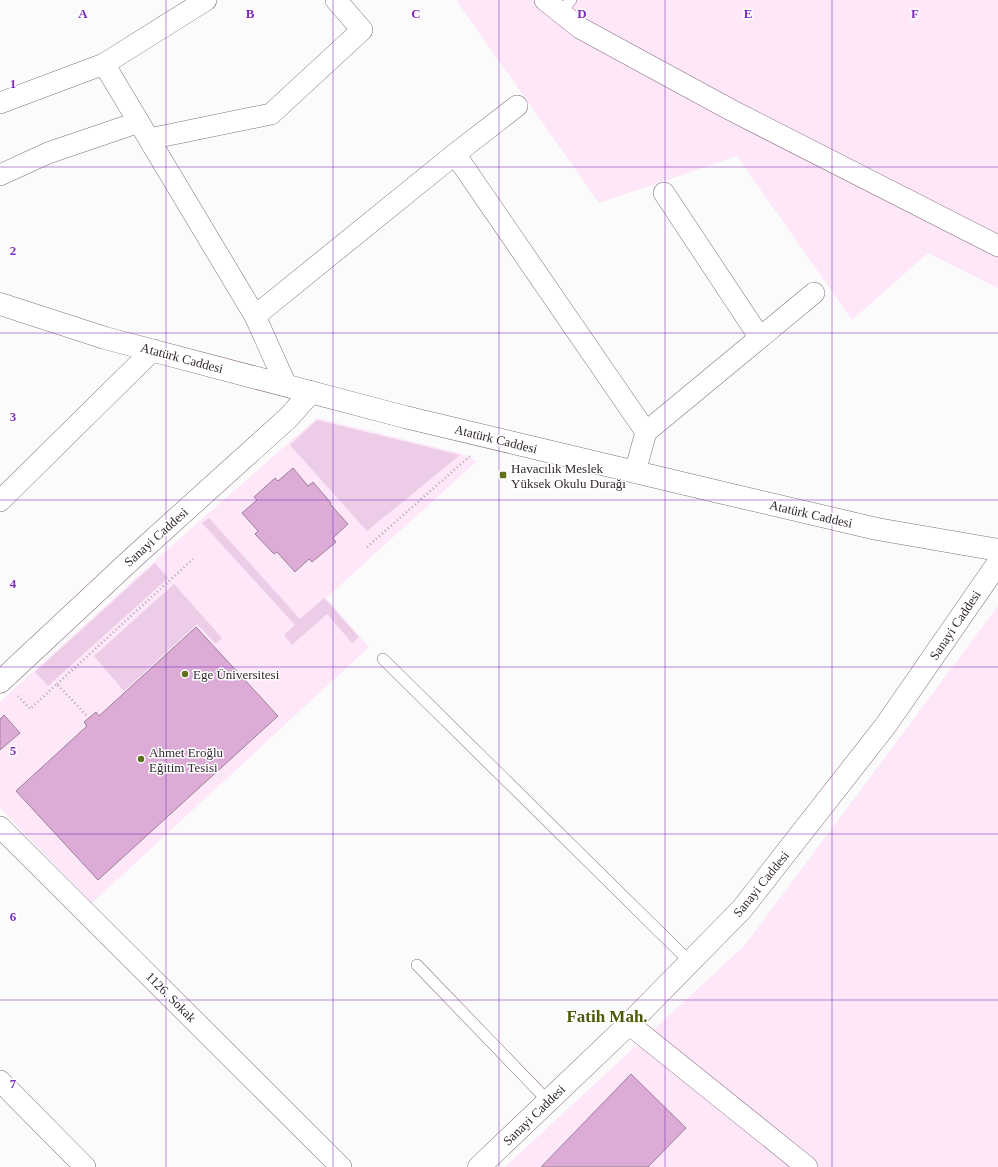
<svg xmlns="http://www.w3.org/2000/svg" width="998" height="1167" viewBox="0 0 998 1167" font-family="Georgia,serif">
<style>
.built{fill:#fde7f9}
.green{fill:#eccce6}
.building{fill:#ddacd6;stroke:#9c8097}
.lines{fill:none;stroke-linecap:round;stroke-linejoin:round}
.service-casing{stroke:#886e84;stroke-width:12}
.minor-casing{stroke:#886e84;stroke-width:22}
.tertiary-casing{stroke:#886e84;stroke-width:23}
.primary-casing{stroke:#886e84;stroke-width:23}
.path{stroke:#ada8ac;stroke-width:2.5;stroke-dasharray:1 3;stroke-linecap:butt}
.service{stroke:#fff;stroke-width:11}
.minor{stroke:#fff;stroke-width:21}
.tertiary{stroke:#fff;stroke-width:22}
.primary{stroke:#fff;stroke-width:22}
.grid{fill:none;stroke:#7b2cbf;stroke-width:1;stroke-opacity:0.55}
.poi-dot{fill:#61701c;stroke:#fff;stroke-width:1.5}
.labels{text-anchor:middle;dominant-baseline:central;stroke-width:3;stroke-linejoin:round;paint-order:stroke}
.street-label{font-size:13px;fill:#332831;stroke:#fff}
.poi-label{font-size:13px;fill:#332831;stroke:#fff;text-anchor:start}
.district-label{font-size:17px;font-weight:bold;fill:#4c5905;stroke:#fff}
.grid-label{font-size:13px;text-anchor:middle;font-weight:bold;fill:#7b2cbf;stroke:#fff;stroke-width:3;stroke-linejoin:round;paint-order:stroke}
</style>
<rect width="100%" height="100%" fill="#fbfbfb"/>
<!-- built -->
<path class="built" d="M456 0H998V288L928 253 852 320 737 156 599 203Z
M317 418 459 453 477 461 326 598 369 647 92 903 0 808V702L161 555Z
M997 607H998V1167H505L745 945Z"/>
<!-- green -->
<path class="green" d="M317 420 460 455 367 531 290 445Z
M209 518 300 619 324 598 359 637 352 643 327 614 292 645 284 635 295 625 202 523Z
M155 563 168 578 48 686 35 672Z
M174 584 222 638 216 644 197 624 124 691 94 656Z"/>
<!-- building -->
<path class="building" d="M293 468 308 486 313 482 331 503 330 504 348 524 333 538 336 542 312 562 309 559 295 572 277 552 274 554 255 534 258 531 242 513 257 500 254 497 275 478 278 481Z
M196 627 278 716 98 880 16 791 87 726 84 722 96 712 99 716Z
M4 715 20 733 0 750V719Z
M631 1074 686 1128 648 1167H541Z"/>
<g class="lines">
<!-- service casing -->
<g class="service-casing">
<path id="service" d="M561 12 571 0
M383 659 690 962
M417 965 548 1101"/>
</g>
<!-- minor casing -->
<g class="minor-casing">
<path id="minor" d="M545 0 580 28 731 110 998 246
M104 64 255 316 286 385
M0 103 104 64 206 0
M149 139 271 114 362 30 336 0
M455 154 646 432
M0 175 48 153 139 122
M664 193 760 338
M255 316 455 154 517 106
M635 472 646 432 814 293
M0 501 153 350
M0 827 341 1167
M629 1024 807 1167
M0 1081 85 1167"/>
</g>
<!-- tertiary casing -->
<g class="tertiary-casing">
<path id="tertiary" d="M0 682 135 556 289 417 311 392
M479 1167 629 1024 742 909 886 725 998 563"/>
</g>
<!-- primary casing -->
<g class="primary-casing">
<path id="primary" d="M0 304 105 338 405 417 715 491 877 529 998 550"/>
</g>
<!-- path -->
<path class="path" d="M367 547 470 456
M57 684 193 559
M18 696 30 709 57 684 88 717"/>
<!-- service -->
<use href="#service" class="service"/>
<!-- minor -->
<use href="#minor" class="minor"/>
<!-- tertiary -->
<use href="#tertiary" class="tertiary"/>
<!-- primary -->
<use href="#primary" class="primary"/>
</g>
<!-- grid -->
<path class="grid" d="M166 0V1167M333 0V1167M499 0V1167M665 0V1167M832 0V1167M0 167H998M0 333H998M0 500H998M0 667H998M0 834H998M0 1000H998"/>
<!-- markers -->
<g class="poi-dot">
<rect x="499" y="471" width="8" height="8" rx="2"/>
<circle cx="185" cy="674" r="4"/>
<circle cx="141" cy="759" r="4"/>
</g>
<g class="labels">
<!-- street labels -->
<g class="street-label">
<text transform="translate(182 358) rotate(15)">Atatürk Caddesi</text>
<text transform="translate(496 439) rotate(14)">Atatürk Caddesi</text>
<text transform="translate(811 514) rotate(13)">Atatürk Caddesi</text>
<text transform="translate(156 537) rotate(-42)">Sanayi Caddesi</text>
<text transform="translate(955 625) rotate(-56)">Sanayi Caddesi</text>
<text transform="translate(761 884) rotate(-51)">Sanayi Caddesi</text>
<text transform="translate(171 997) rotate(45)">1126. Sokak</text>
<text transform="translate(534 1115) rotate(-44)">Sanayi Caddesi</text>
</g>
<!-- poi labels -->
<g class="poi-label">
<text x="511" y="468">Havacılık Meslek<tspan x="511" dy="15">Yüksek Okulu Durağı</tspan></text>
<text x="193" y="674">Ege Üniversitesi</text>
<text x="149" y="752">Ahmet Eroğlu<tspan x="149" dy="15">Eğitim Tesisi</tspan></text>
</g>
<!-- district labels -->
<g class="district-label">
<text x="607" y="1016">Fatih Mah.</text>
</g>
</g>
<g class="grid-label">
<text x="83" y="18">A</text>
<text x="250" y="18">B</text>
<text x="416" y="18">C</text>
<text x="582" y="18">D</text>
<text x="748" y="18">E</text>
<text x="915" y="18">F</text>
<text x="13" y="88">1</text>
<text x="13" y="255">2</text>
<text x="13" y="421">3</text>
<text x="13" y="588">4</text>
<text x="13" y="755">5</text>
<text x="13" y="921">6</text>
<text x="13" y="1088">7</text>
</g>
</svg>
